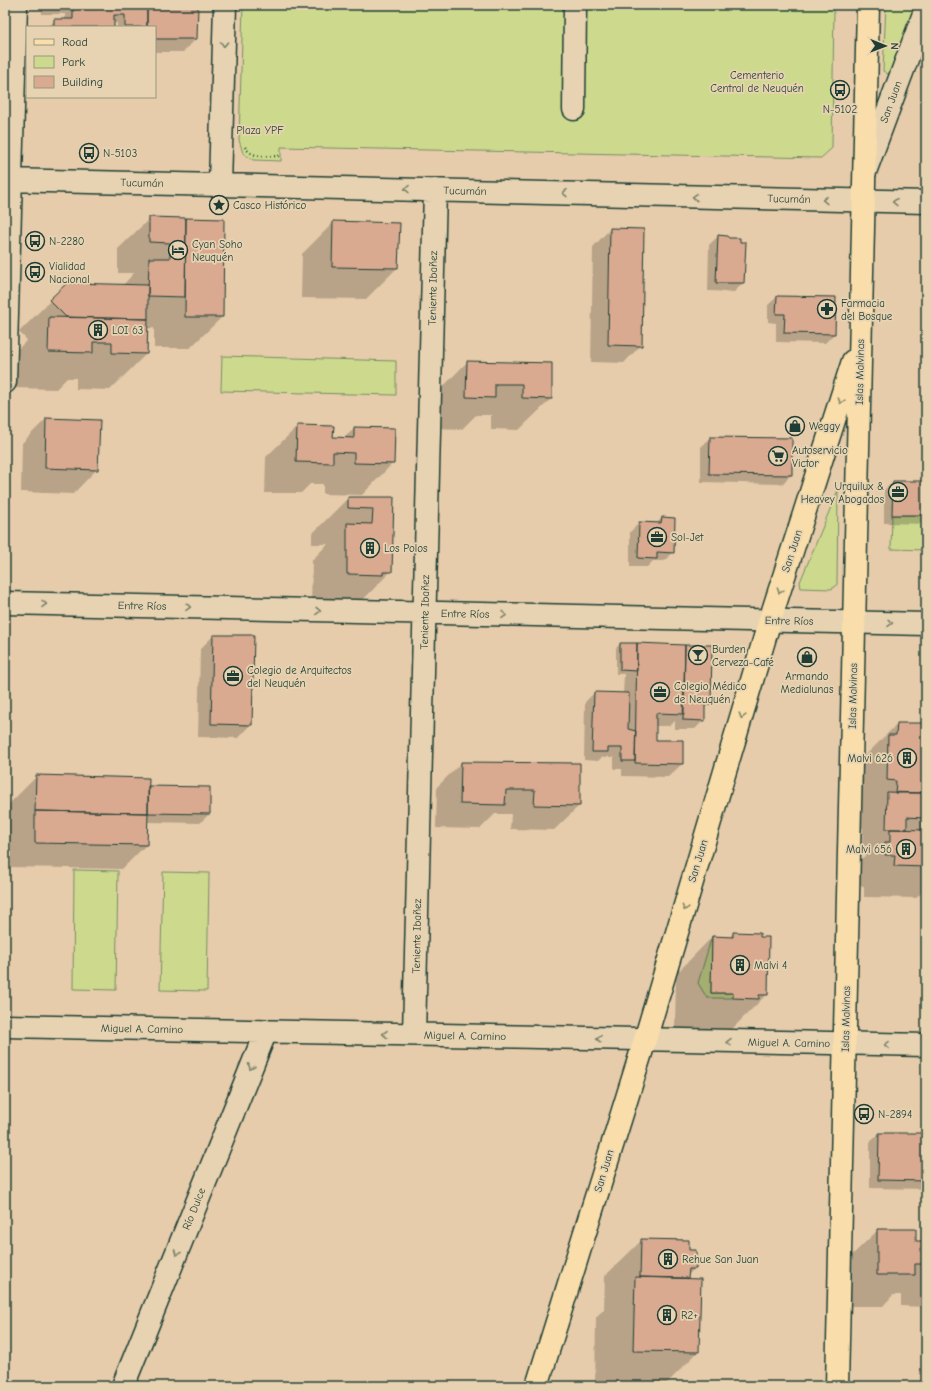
<svg xmlns="http://www.w3.org/2000/svg" width="931" height="1391" viewBox="0 0 931 1391" font-family="'Comic Neue',sans-serif">
<style>
.green{fill:#cdda8e;stroke:#768c61}
.shadow{fill:#0003}
.building{fill:#daaa90;stroke:#1f3d34}
.lines{fill:none;stroke-linecap:round;stroke-linejoin:round}
.minor-casing{stroke:#1f3d34;stroke-width:25}
.major-casing{stroke:#1f3d34;stroke-width:25}
.path{stroke:#1f3d34;stroke-width:2.5;stroke-dasharray:1 3;stroke-linecap:butt}
.minor{stroke:#e7d3b1;stroke-width:22}
.major{stroke:#f9deab;stroke-width:22}
.oneway{stroke:#79806c}
.oneway2{stroke:#81856a}
.labels{text-anchor:middle;dominant-baseline:central;stroke-width:3.5;stroke-linejoin:round;paint-order:stroke}
.park-label{font-size:11px;fill:#284538;stroke:#e7d3b1}
.street-label{font-size:11px;fill:#1f3d34;stroke:#e7d3b1}
.poi-label{font-size:11px;fill:#1f3d34;stroke:#e7d3b1;text-anchor:start}
</style>
<rect width="100%" height="100%" fill="#e6ccab"/>
<filter id="ink" filterUnits="userSpaceOnUse"><feTurbulence type="fractalNoise" baseFrequency=".025" numOctaves="2"/><feDisplacementMap in="SourceGraphic" scale="8" xChannelSelector="R" yChannelSelector="G"/><feConvolveMatrix kernelMatrix="1 2 1 2 8 2 1 2 1" color-interpolation-filters="sRGB"/></filter>
<g filter="url(#ink)">
<!-- green -->
<path class="green" d="M243 5H834L832 148 821 158 281 147V161L253 160 243 153 239 140Z
M886 5H916L892 71 888 74 883 71Z
M222 356 396 361V395L221 391Z
M838 490 837 584 835 587 831 589 801 588 800 582Z
M892 515H926V550L891 549Z
M74 870 118 871 116 990 73 989Z
M163 872 209 873 207 991 160 990Z
M712 936 711 993H733V998H707L698 983Z"/>
<!-- shadow -->
<path class="shadow" d="M42 5H197L196 39 183 52H155V27H117V23H113V27H48L55 20H65V14H42Z
M150 218 223 220 222 317 190 348H154V328H146V354L110 390 76 389V378H67L56 389 12 388 13 354 27 340 19 332 67 284 123 285 134 273H118V249Z
M334 222 399 224 397 268 366 299 301 298 302 254Z
M610 229 641 345 624 363 591 362 593 247Z
M718 236 743 283 734 292 708 291 709 245Z
M777 297 834 334 825 343 776 342V323L768 322V305Z
M467 362 551 364V399L519 430 491 429V415H476L462 429 435 428 436 394Z
M46 419 97 469 73 494 21 492 22 443Z
M298 426 332 438 343 439 354 428 393 463 362 495 323 494V484H310L301 493H265L266 457Z
M710 438 791 475 782 484 701 482V447Z
M893 482H926V552H925V524L884 523V490Z
M348 498H393L391 571 355 608 311 610 312 560 328 544H312V534Z
M662 518 673 552 664 561H653L647 567H630V532L639 523H657Z
M213 636 251 724 238 738 198 737 200 649Z
M620 644 710 703 704 709V720L695 729H675V721L669 726H655V741L682 764 668 777 622 776V769H614V757H602L598 761 584 760 585 702 594 693 623 694 624 674H616V648Z
M897 724H926V889L916 898 864 897V886H854L859 861 868 853H862L863 828H860L861 760Z
M461 763 579 806 554 830 510 829 511 814H495L480 829 436 828 437 787Z
M37 776 147 787 209 814 200 823 147 822 146 845 122 869 11 867V842H5V808Z
M733 933 767 994 730 1031 697 1034V1029H675L676 974 712 937 729 938Z
M879 1134H926V1189L870 1188V1142Z
M878 1230 915 1242H922L926 1238V1307L901 1306V1295H893L883 1306H846V1261Z
M642 1240 688 1251 695 1268 687 1276V1279L698 1352 664 1386H595L596 1317 604 1309 605 1276Z"/>
<!-- building -->
<path class="building" d="M73 5H147V27H125V15H114V27H54V19H73Z
M147 5H198L197 39H155V27H147Z
M149 217 186 218 185 297 148 296 149 258H170V243L149 242Z
M186 218 224 219 223 317H185Z
M333 221 400 223 398 268 332 267Z
M610 228 644 229 642 346 608 345Z
M718 235 727 236 729 238H740V242H746L744 283H716Z
M67 283 148 285V319L66 317 49 300Z
M777 296 836 297 835 334 784 333 785 314H776Z
M49 317 148 319 147 354 112 353V342H93V353L48 352Z
M467 361 552 363V399L522 398V384H495V398L466 397Z
M46 418 100 420 98 470 45 468Z
M297 425 334 426 333 437 354 438V427L395 428 394 464 354 463V453L333 452V463L296 462Z
M710 437 792 438V475L709 474Z
M893 481H926V515H892Z
M348 497H394L392 572H383V575L347 574V523L372 524 373 509 348 508Z
M662 517 675 518 674 553 657 552V559L638 558 639 522 661 523Z
M213 635H254L252 725 211 724Z
M620 643H637V671L620 670Z
M637 643 685 645 684 714 656 713V740H683V764L635 763Z
M685 645H712L711 704H705V721L683 720Z
M594 692 629 693 628 729 636 731 635 761H622V748H608V752H592Z
M897 723H926V793H895L896 781 887 780 888 735H896Z
M461 762 580 763V806L534 805 535 790H506L505 805 460 804Z
M36 775 149 778 148 813 35 811Z
M148 786 210 787V814L148 813Z
M887 792 926 793V830H923V818L907 817V829H886Z
M35 811 148 813 147 845 35 843Z
M890 829 926 830V867L894 866 895 855H885V842H890Z
M733 932 760 933V937H769L768 995H759V999L733 998V993H711L712 936 733 937Z
M879 1133H926V1181L878 1180Z
M877 1229H916V1241H926V1264H915V1275H877Z
M641 1239 689 1240V1250H696V1269H689L688 1278 640 1277Z
M635 1277 701 1279 699 1352 633 1351Z"/>
<g class="lines">
<!-- minor casing -->
<g class="minor-casing">
<path id="minor" d="M574 109 575 5
M865 172 926 8
M5 180 926 202
M220 185 225 5
M5 382 16 5
M5 603 926 624
M5 1026 926 1045
M414 1034 435 190
M123 1386 266 1031"/>
</g>
<!-- major casing -->
<g class="major-casing">
<path id="major" d="M537 1386 645 1040 770 620 853 361
M837 1386 868 5"/>
</g>
<!-- path -->
<path class="path" d="M245 147C252 159 269 156 281 156"/>
<!-- minor -->
<use href="#minor" class="minor"/>
<!-- major -->
<use href="#major" class="major"/>
</g>
<!-- one-way arrows -->
<defs><path id="oneway-chevron" d="M-2-3.5L2.5 0L-2 3.5" fill="none" stroke-width="1.6" stroke-linecap="round" stroke-linejoin="round"/></defs>
<g class="oneway">
<use href="#oneway-chevron" transform="translate(224 44) rotate(92)"/>
<use href="#oneway-chevron" transform="translate(407 189) rotate(-179)"/>
<use href="#oneway-chevron" transform="translate(565 193) rotate(-179)"/>
<use href="#oneway-chevron" transform="translate(695 197) rotate(-179)"/>
<use href="#oneway-chevron" transform="translate(825 200) rotate(-179)"/>
<use href="#oneway-chevron" transform="translate(895 202) rotate(-179)"/>
<use href="#oneway-chevron" transform="translate(44 604) rotate(1)"/>
<use href="#oneway-chevron" transform="translate(188 607) rotate(1)"/>
<use href="#oneway-chevron" transform="translate(318 611) rotate(1)"/>
<use href="#oneway-chevron" transform="translate(504 615) rotate(1)"/>
<use href="#oneway-chevron" transform="translate(890 623) rotate(1)"/>
<use href="#oneway-chevron" transform="translate(385 1034) rotate(-179)"/>
<use href="#oneway-chevron" transform="translate(599 1039) rotate(-179)"/>
<use href="#oneway-chevron" transform="translate(729 1042) rotate(-179)"/>
<use href="#oneway-chevron" transform="translate(887 1045) rotate(-179)"/>
<use href="#oneway-chevron" transform="translate(251 1067) rotate(112)"/>
<use href="#oneway-chevron" transform="translate(177 1253) rotate(112)"/>
</g>
<g class="oneway2">
<use href="#oneway-chevron" transform="translate(841 401) rotate(108)"/>
<use href="#oneway-chevron" transform="translate(780 591) rotate(108)"/>
<use href="#oneway-chevron" transform="translate(742 716) rotate(107)"/>
<use href="#oneway-chevron" transform="translate(685 908) rotate(107)"/>
</g>
</g>
<!-- icons -->
<defs>
<g id="bus-ring" transform="scale(1)"><circle r="9.5" fill="#e7d3b1" stroke="#1f3d34" stroke-width="1.5"/><path d="M-5-6H5V4H4V6H2V4H-2V6H-4V4H-5ZM-3.5-4V0h7V-4ZM-3.5 1.2v1.5H-2V1.2ZM2 1.2v1.5H3.5V1.2Z" fill="#1f3d34"/></g>
<g id="sight-ring" transform="scale(1)"><circle r="9.5" fill="#e7d3b1" stroke="#1f3d34" stroke-width="1.5"/><path d="M0-6L1.8-2.2L6-1.7L2.9 1.2L3.7 5.4L0 3.3L-3.7 5.4L-2.9 1.2L-6-1.7L-1.8-2.2Z" fill="#1f3d34"/></g>
<g id="hotel-ring" transform="scale(1)"><circle r="9.5" fill="#e7d3b1" stroke="#1f3d34" stroke-width="1.5"/><path d="M-6-4.5h1.5V1H6V5H4.5V3h-9V5H-6ZM-4 0a1.8 1.8 0 1 1 3.6 0ZM.5 0V-2.5h3Q6-2.5 6 0Z" fill="#1f3d34"/></g>
<g id="pharmacy-ring" transform="scale(1)"><circle r="9.5" fill="#e7d3b1" stroke="#1f3d34" stroke-width="1.5"/><path d="M-2-6h4v4h4v4h-4v4h-4v-4h-4v-4h4Z" fill="#1f3d34"/></g>
<g id="building-ring" transform="scale(1)"><circle r="9.5" fill="#e7d3b1" stroke="#1f3d34" stroke-width="1.5"/><path d="M-4-6H4V6H1V3H-1V6H-4ZM-2.5-4.3h1.7v1.8h-1.7ZM.8-4.3h1.7v1.8H.8ZM-2.5-1h1.7V.8h-1.7ZM.8-1h1.7V.8H.8Z" fill="#1f3d34"/></g>
<g id="shop-ring" transform="scale(1)"><circle r="9.5" fill="#e7d3b1" stroke="#1f3d34" stroke-width="1.5"/><path d="M-5-2.5h2.3a2.7 3.5 0 0 1 5.4 0H5L5.5 6h-11ZM-1.5-2.5h3a1.5 2.3 0 0 0-3 0Z" fill="#1f3d34"/></g>
<g id="supermarket-ring" transform="scale(1)"><circle r="9.5" fill="#e7d3b1" stroke="#1f3d34" stroke-width="1.5"/><path d="M-6-5.5h2.5l.6 2H6L4.5 2H-2.5L-4.4-4H-6ZM-1.5 3.2a1.3 1.3 0 1 0 .1 0ZM3 3.2a1.3 1.3 0 1 0 .1 0Z" fill="#1f3d34"/></g>
<g id="office-ring" transform="scale(1)"><circle r="9.5" fill="#e7d3b1" stroke="#1f3d34" stroke-width="1.5"/><path d="M-6-3h4V-5.5h4V-3h4V5H-6ZM-1-4.5V-3h2v-1.5ZM-6 0V1H6V0Z" fill="#1f3d34"/></g>
<g id="bar-ring" transform="scale(1)"><circle r="9.5" fill="#e7d3b1" stroke="#1f3d34" stroke-width="1.5"/><path d="M-6-5H6L.8 .8V4.5H3.5V6h-7V4.5H-.8V.8Z" fill="#1f3d34"/></g>
</defs>
<g fill-rule="evenodd">
<use href="#bus-ring" x="840" y="90"/>
<use href="#bus-ring" x="89" y="153"/>
<use href="#sight-ring" x="219" y="205"/>
<use href="#bus-ring" x="35" y="241"/>
<use href="#hotel-ring" x="178" y="250"/>
<use href="#bus-ring" x="35" y="272"/>
<use href="#pharmacy-ring" x="827" y="309"/>
<use href="#building-ring" x="98" y="330"/>
<use href="#shop-ring" x="795" y="426"/>
<use href="#supermarket-ring" x="778" y="456"/>
<use href="#office-ring" x="898" y="492"/>
<use href="#office-ring" x="657" y="537"/>
<use href="#building-ring" x="370" y="548"/>
<use href="#bar-ring" x="698" y="655"/>
<use href="#shop-ring" x="807" y="657"/>
<use href="#office-ring" x="233" y="676"/>
<use href="#office-ring" x="660" y="692"/>
<use href="#building-ring" x="907" y="758"/>
<use href="#building-ring" x="906" y="849"/>
<use href="#building-ring" x="740" y="965"/>
<use href="#bus-ring" x="864" y="1114"/>
<use href="#building-ring" x="668" y="1259"/>
<use href="#building-ring" x="667" y="1315"/>
</g>
<g class="labels">
<!-- park labels -->
<g class="park-label">
<text x="757" y="75">Cementerio<tspan x="757" dy="13">Central de Neuquén</tspan></text>
<text x="260" y="130">Plaza YPF</text>
</g>
<!-- street labels -->
<g class="street-label">
<text transform="translate(891 102) rotate(-70)">San Juan</text>
<text transform="translate(142 183) rotate(1)">Tucumán</text>
<text transform="translate(465 191) rotate(1)">Tucumán</text>
<text transform="translate(789 199) rotate(1)">Tucumán</text>
<text transform="translate(433 288) rotate(-89)">Teniente Ibañez</text>
<text transform="translate(860 372) rotate(-89)">Islas Malvinas</text>
<text transform="translate(792 551) rotate(-72)">San Juan</text>
<text transform="translate(142 606) rotate(1)">Entre Ríos</text>
<text transform="translate(425 612) rotate(-89)">Teniente Ibañez</text>
<text transform="translate(465 614) rotate(1)">Entre Ríos</text>
<text transform="translate(789 621) rotate(1)">Entre Ríos</text>
<text transform="translate(853 696) rotate(-89)">Islas Malvinas</text>
<text transform="translate(698 861) rotate(-73)">San Juan</text>
<text transform="translate(417 936) rotate(-89)">Teniente Ibañez</text>
<text transform="translate(846 1019) rotate(-89)">Islas Malvinas</text>
<text transform="translate(142 1029) rotate(1)">Miguel A. Camino</text>
<text transform="translate(465 1036) rotate(1)">Miguel A. Camino</text>
<text transform="translate(789 1043) rotate(1)">Miguel A. Camino</text>
<text transform="translate(604 1171) rotate(-73)">San Juan</text>
<text transform="translate(194 1209) rotate(-68)">Río Dulce</text>
</g>
<!-- poi labels -->
<g class="poi-label">
<text x="840" y="109" text-anchor="middle">N-5102</text>
<text x="103" y="153">N-5103</text>
<text x="233" y="205">Casco Histórico</text>
<text x="49" y="241">N-2280</text>
<text x="192" y="244">Cyan Soho<tspan x="192" dy="13">Neuquén</tspan></text>
<text x="49" y="266">Vialidad<tspan x="49" dy="13">Nacional</tspan></text>
<text x="841" y="303">Farmacia<tspan x="841" dy="13">del Bosque</tspan></text>
<text x="112" y="330">LOI 63</text>
<text x="809" y="426">Weggy</text>
<text x="792" y="450">Autoservicio<tspan x="792" dy="13">Victor</tspan></text>
<text x="884" y="486" text-anchor="end">Urquilux &amp;<tspan x="884" dy="13">Heavey Abogados</tspan></text>
<text x="671" y="537">Sol-Jet</text>
<text x="384" y="548">Los Polos</text>
<text x="712" y="649">Burden<tspan x="712" dy="13">Cerveza-Café</tspan></text>
<text x="247" y="670">Colegio de Arquitectos<tspan x="247" dy="13">del Neuquén</tspan></text>
<text x="807" y="676" text-anchor="middle">Armando<tspan x="807" dy="13">Medialunas</tspan></text>
<text x="674" y="686">Colegio Médico<tspan x="674" dy="13">de Neuquén</tspan></text>
<text x="893" y="758" text-anchor="end">Malvi 626</text>
<text x="892" y="849" text-anchor="end">Malvi 656</text>
<text x="754" y="965">Malvi 4</text>
<text x="878" y="1114">N-2894</text>
<text x="682" y="1259">Rehue San Juan</text>
<text x="681" y="1315">R2+</text>
</g>
</g>
<!-- margin -->
<rect width="931" height="1391" fill="none" stroke="#e7d3b1" stroke-width="20"/>
<rect x="10" y="10" width="911" height="1371" fill="none" stroke="#1f3d34" stroke-width="1.5" filter="url(#ink)"/>
<!-- legend -->
<rect x="26" y="26" width="130" height="72" fill="#e7d3b1" stroke="#97977f"/>
<rect x="34" y="39" width="20" height="6" fill="#f9deab" stroke="#97977f"/>
<text x="62" y="46" font-size="12" fill="#1f3d34">Road</text>
<rect x="34" y="56" width="20" height="12" fill="#cdda8e" stroke="#97977f"/>
<text x="62" y="66" font-size="12" fill="#1f3d34">Park</text>
<rect x="34" y="76" width="20" height="12" fill="#daaa90" stroke="#97977f"/>
<text x="62" y="86" font-size="12" fill="#1f3d34">Building</text>
<!-- north arrow -->
<g transform="translate(885 46) rotate(91)" stroke="#e7d3b1" stroke-width="3" paint-order="stroke">
<path d="M0-3L7 15L0 10L-7 15Z" fill="#1f3d34"/>
<text y="-6" font-size="11" font-weight="bold" text-anchor="middle" fill="#1f3d34">N</text>
</g>
</svg>
